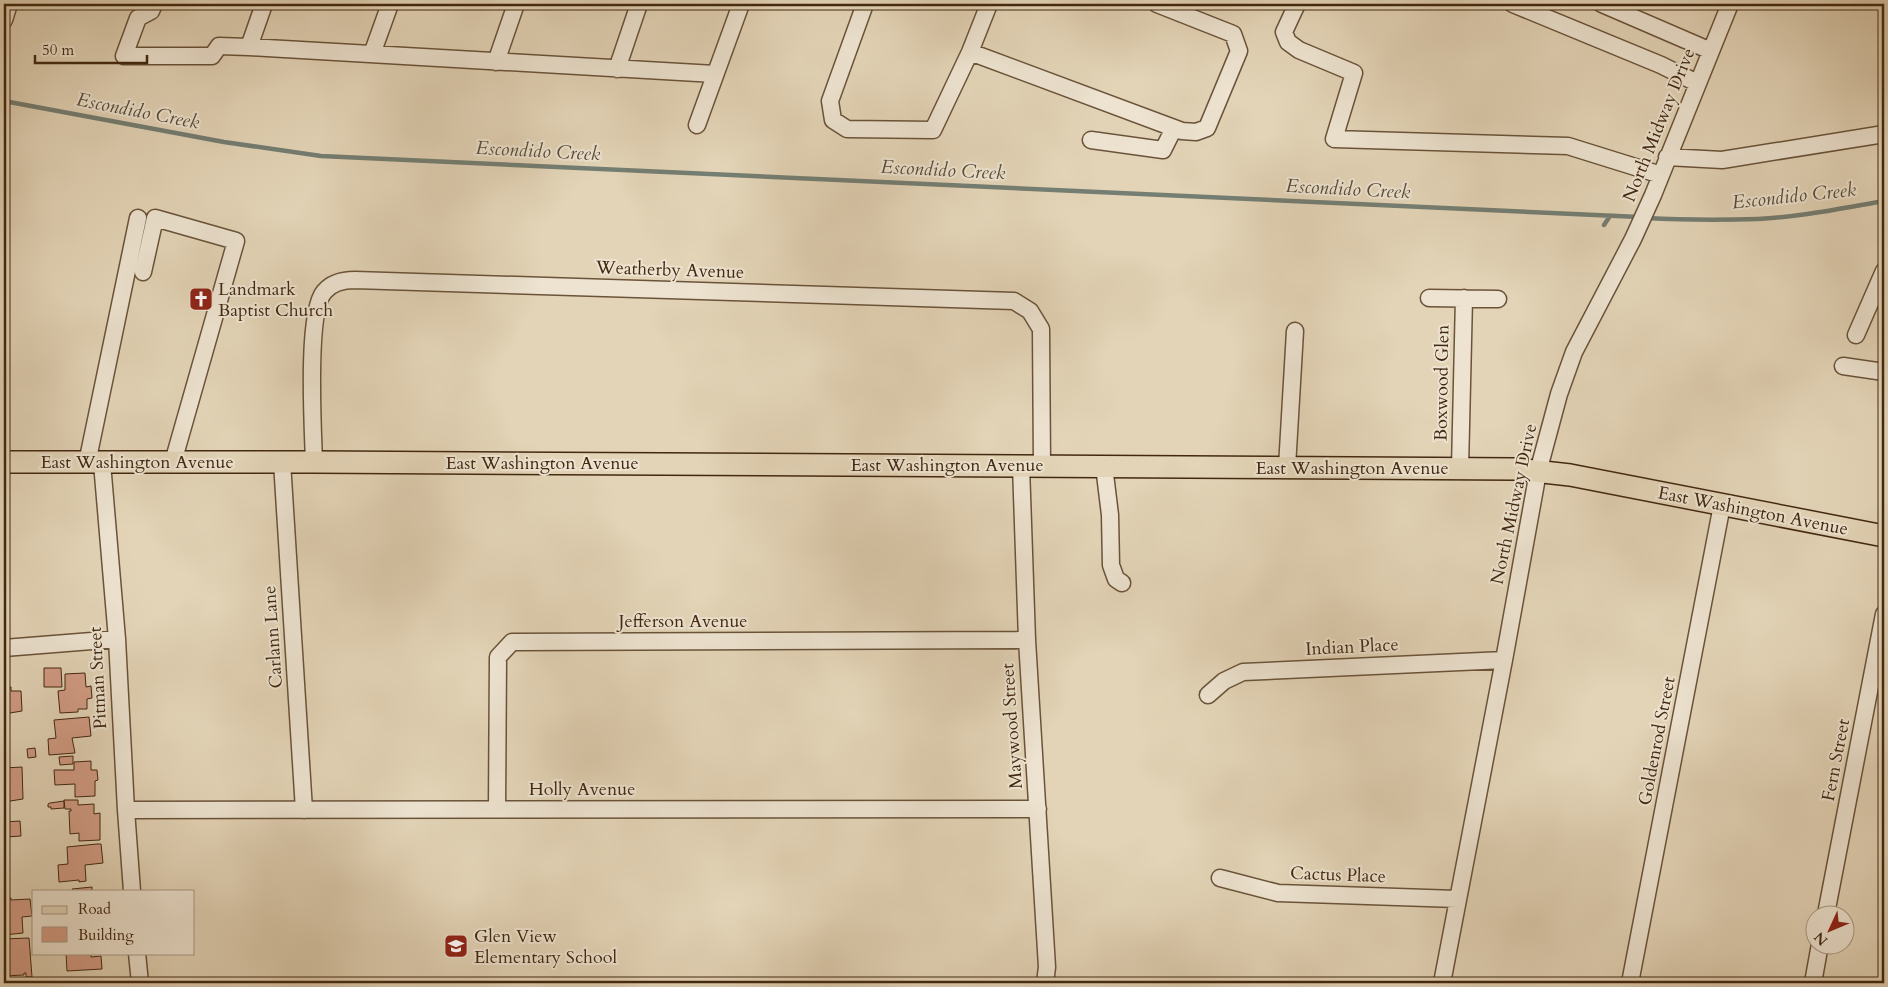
<svg xmlns="http://www.w3.org/2000/svg" width="1888" height="987" viewBox="0 0 1888 987" font-family="Cardo,serif">
<style>
.lines{fill:none;stroke-linecap:round;stroke-linejoin:round}
.stream{stroke:#747e73;stroke-width:4.5}
.building{fill:#d39d86;stroke:#422811}
.minor-casing{stroke:#6a533a;stroke-width:19}
.major-casing{stroke:#422811;stroke-width:24}
.minor{stroke:#ede3d0;stroke-width:16}
.major{stroke:#e3d4b7;stroke-width:21}
.labels{text-anchor:middle;dominant-baseline:central;stroke-width:4;stroke-linejoin:round;paint-order:stroke}
.street-label{font-size:18px;fill:#422811;stroke:#ede3d0}
.poi-label{font-size:18px;fill:#422811;stroke:#ede3d0;text-anchor:start}
.water-label{font-size:19px;font-style:italic;fill:#574c3a;stroke:#ede3d0}
</style>
<rect width="100%" height="100%" fill="#e3d4b7"/>
<filter id="stains"><feTurbulence type="fractalNoise" baseFrequency=".004" numOctaves="4"/><feColorMatrix values="0 0 0 0 .2 0 0 0 0 .09 0 0 0 0 .02 0 0 0 .5 -.17"/></filter>
<radialGradient id="worn" r=".72"><stop offset=".6" stop-color="#630" stop-opacity="0"/><stop offset="1" stop-color="#630" stop-opacity=".3"/></radialGradient>
<g class="lines">
<!-- stream -->
<path class="stream" d="M4 101 224 142 321 156 1639 217
M1646 218C1684 220 1721 220 1758 219 1800 217 1843 208 1884 201
M1604 225 1610 216"/>
</g>
<!-- building -->
<path class="building" d="M44 668H61L62 687H44Z
M85 673 86 687 91 686 92 698 87 699V709H78V712L60 713 58 691 65 690V674Z
M4 687H11V691H21L22 711 4 714Z
M89 717 91 736 72 738 75 753 49 755 48 739 56 738 54 720Z
M4 718 8 755 4 756Z
M35 748 36 757 28 758 27 749Z
M73 756V764L60 765 59 757Z
M91 761V770H97L98 780 95 781V796L75 797V784L55 785 54 770H74V762Z
M22 767 23 799 4 802V768Z
M64 800H78V805L94 804V814L100 813V840L79 841V833L70 834 69 811H71V809H65Z
M64 801V808L51 809V807H48V804L50 803Z
M4 811 5 822 20 821 21 836 6 837V843L4 844Z
M97 844H101L103 863 85 865 86 881 79 882V880L59 882 58 865 68 864 67 847Z
M92 887V891H73L72 889Z
M11 898V900L30 899 32 916 22 917 23 933 4 935V915H6L4 899Z
M29 938 32 977H26V973H24V975L4 976V958H8L7 952H4V939Z
M66 953H91V957L101 956 102 969 67 971Z
M100 979V983H71V982Z"/>
<g class="lines">
<!-- minor casing -->
<g class="minor-casing">
<path id="minor" d="M154 4 151 11 138 18 124 56H212L219 46 249 47 715 74
M865 4 830 101 833 120 847 129 933 130 970 52 989 4
M1297 4 1284 32 1288 42 1299 50 1354 73 1334 139 1568 146 1661 175
M1513 4 1661 65 1697 83
M1602 4 1711 51
M4 20 9 4
M249 47 264 4
M970 52 1182 131 1196 132 1207 128 1239 51 1233 34 1157 4
M372 54 390 4
M496 62 516 4
M617 69 639 4
M697 125 741 4
M1091 140 1163 150 1174 128
M1667 157 1722 160 1884 134
M143 272 155 218 236 241 173 462
M1429 298 1498 299
M1856 335 1884 271
M1843 366 1884 372
M282 462 304 810
M314 462C313 430 306 313 324 292 332 282 343 280 355 280L1014 301 1030 311 1041 329 1042 466
M87 463 138 218
M102 463 117 639 126 810 132 891
M1021 466 1027 640 1047 967 1045 983
M1104 466 1110 515 1111 565 1116 579 1122 583
M1287 467 1295 331
M1460 468 1464 298
M4 648 117 639
M1208 695 1224 681 1243 672 1504 660
M497 809 498 657 512 642 1027 640
M126 810 1038 809
M1220 878 1278 893 1457 899
M1826 914 1884 614
M137 953 140 983
M1442 983 1504 660 1538 472 1559 394 1574 352 1633 239 1653 195 1730 4
M1630 983 1722 505
M1813 983 1820 944"/>
</g>
<!-- major casing -->
<g class="major-casing">
<path id="major" d="M4 462H314L1516 469 1570 475 1884 536"/>
</g>
<!-- minor -->
<use href="#minor" class="minor"/>
<!-- major -->
<use href="#major" class="major"/>
</g>
<!-- icons -->
<defs>
<g id="church-square" transform="scale(1.25)"><rect x="-9" y="-9" width="18" height="18" rx="4" fill="#8f2418" stroke="#ede3d0"/><path d="M-1.2-6h2.4v3.5h3.3v2.4h-3.3V6h-2.4V-.1h-3.3v-2.4h3.3Z" fill="#fff"/></g>
<g id="school-square" transform="scale(1.25)"><rect x="-9" y="-9" width="18" height="18" rx="4" fill="#8f2418" stroke="#ede3d0"/><path d="M0-5L7-2L0 1L-7-2ZM-4 1L0 2.5L4 1V4Q0 6-4 4Z" fill="#fff"/></g>
</defs>
<g fill-rule="evenodd">
<use href="#church-square" x="201" y="299"/>
<use href="#school-square" x="456" y="946"/>
</g>
<g class="labels">
<!-- street labels -->
<g class="street-label">
<text transform="translate(1659 125) rotate(-68)">North Midway Drive</text>
<text transform="translate(670 270) rotate(2)">Weatherby Avenue</text>
<text transform="translate(1442 383) rotate(-89)">Boxwood Glen</text>
<text x="137" y="462">East Washington Avenue</text>
<text x="542" y="463">East Washington Avenue</text>
<text x="947" y="465">East Washington Avenue</text>
<text x="1352" y="468">East Washington Avenue</text>
<text transform="translate(1514 504) rotate(-78)">North Midway Drive</text>
<text transform="translate(1753 511) rotate(11)">East Washington Avenue</text>
<text x="683" y="621">Jefferson Avenue</text>
<text transform="translate(273 637) rotate(-94)">Carlann Lane</text>
<text transform="translate(1352 647) rotate(-3)">Indian Place</text>
<text transform="translate(98 678) rotate(-93)">Pitman Street</text>
<text transform="translate(1012 726) rotate(-94)">Maywood Street</text>
<text transform="translate(1657 741) rotate(-79)">Goldenrod Street</text>
<text transform="translate(1836 760) rotate(-79)">Fern Street</text>
<text x="582" y="789">Holly Avenue</text>
<text transform="translate(1338 875) rotate(2)">Cactus Place</text>
</g>
<!-- poi labels -->
<g class="poi-label">
<text x="218" y="289">Landmark<tspan x="218" dy="21">Baptist Church</tspan></text>
<text x="474" y="936">Glen View<tspan x="474" dy="21">Elementary School</tspan></text>
</g>
<!-- water labels -->
<g class="water-label">
<text transform="translate(138 111) rotate(11)">Escondido Creek</text>
<text transform="translate(538 151) rotate(3)">Escondido Creek</text>
<text transform="translate(943 170) rotate(3)">Escondido Creek</text>
<text transform="translate(1348 189) rotate(3)">Escondido Creek</text>
<text transform="translate(1794 196) rotate(-6)">Escondido Creek</text>
</g>
</g>
<!-- margin -->
<rect width="1888" height="987" fill="none" stroke="#e3d4b7" stroke-width="20"/>
<rect x="5" y="5" width="1878" height="977" fill="none" stroke="#422811" stroke-width="2.5"/>
<rect x="10" y="10" width="1868" height="967" fill="none" stroke="#422811"/>
<!-- legend -->
<rect x="32" y="890" width="162" height="65" fill="#ede3d0" stroke="#a99884"/>
<rect x="42" y="906" width="25" height="8" fill="#e3d4b7" stroke="#a99884"/>
<text x="78" y="914" font-size="15" fill="#422811">Road</text>
<rect x="42" y="927" width="25" height="15" fill="#d39d86" stroke="#a99884"/>
<text x="78" y="940" font-size="15" fill="#422811">Building</text>
<!-- north arrow -->
<g transform="translate(1830 930) rotate(226)"><circle r="24" fill="#ede3d0" stroke="#a99884"/>
<path d="M0-4L9 19L0 12L-9 19Z" fill="#8f2418"/>
<text y="-8" font-size="14" font-weight="bold" text-anchor="middle" fill="#422811">N</text>
</g>
<!-- scale -->
<path d="M35 55v8h112v-8" fill="none" stroke="#422811" stroke-width="2.5"/>
<text x="42" y="55" font-size="15" fill="#422811" stroke="#ede3d0" stroke-width="4" paint-order="stroke">50 m</text>
<rect width="100%" height="100%" filter="url(#stains)"/>
<rect width="100%" height="100%" fill="url(#worn)"/>
</svg>
